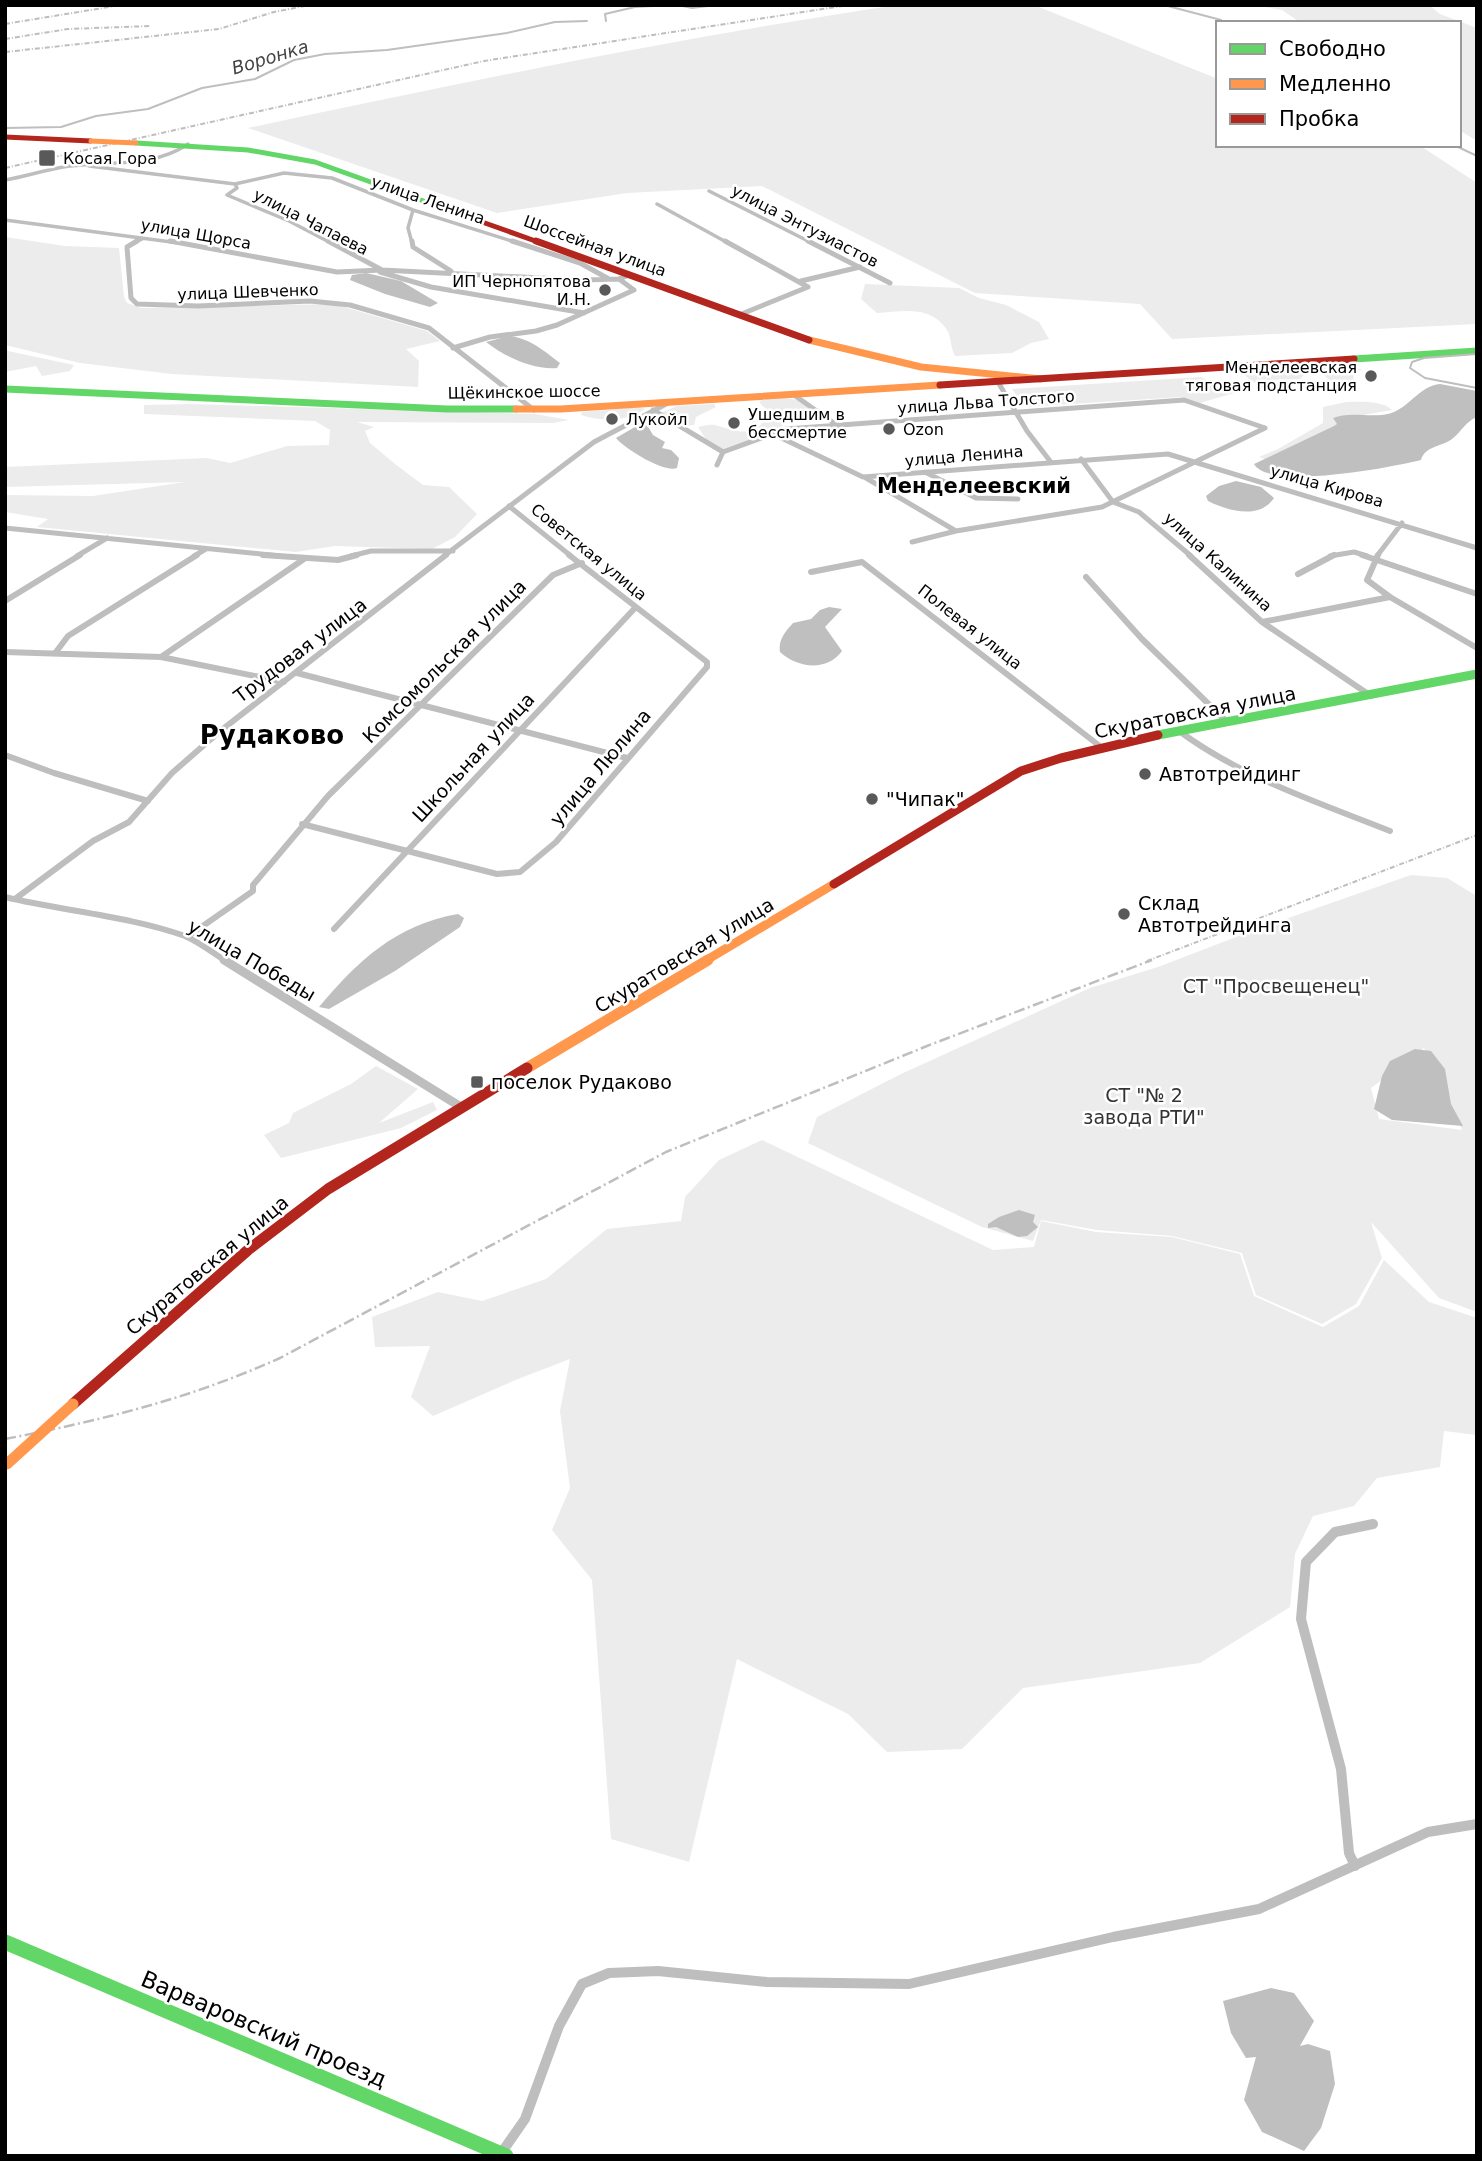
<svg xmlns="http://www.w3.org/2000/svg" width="1482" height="2161" viewBox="0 0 1482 2161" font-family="'DejaVu Sans',sans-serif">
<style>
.green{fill:#ececec;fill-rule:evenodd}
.water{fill:#bfbfbf}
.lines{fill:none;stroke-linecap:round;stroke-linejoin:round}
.stream{stroke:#bfbfbf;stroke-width:2}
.street-far4{stroke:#bebebe;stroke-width:3.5}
.street-far3{stroke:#bebebe;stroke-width:5}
.street-far2{stroke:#bebebe;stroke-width:6}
.street-far1{stroke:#bebebe;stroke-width:9}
.street{stroke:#bebebe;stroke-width:10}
.fast-far3{stroke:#63d668;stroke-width:5}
.fast-far2{stroke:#63d668;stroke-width:7}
.fast-far1{stroke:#63d668;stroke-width:9}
.fast{stroke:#63d668;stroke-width:15}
.slow-far2{stroke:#ff974d;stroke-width:7}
.slow-far1{stroke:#ff974d;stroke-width:9}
.slow{stroke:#ff974d;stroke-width:11}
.jam-far3{stroke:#b3261e;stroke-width:5}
.jam-far2{stroke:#b3261e;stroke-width:7}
.jam-far1{stroke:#b3261e;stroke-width:9}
.jam{stroke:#b3261e;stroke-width:11}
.tram{stroke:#bebebe;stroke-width:2}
.rail-far1{stroke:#bebebe;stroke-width:2;stroke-dasharray:5 2 1 2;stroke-linecap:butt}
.rail{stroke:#bebebe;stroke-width:2.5;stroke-dasharray:11 3.5 2 3.5;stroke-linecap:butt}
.slow-bridge-far1{stroke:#ff974d;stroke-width:5}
.slow-bridge{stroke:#ff974d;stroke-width:11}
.poi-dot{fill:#595959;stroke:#fff;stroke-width:2.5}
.labels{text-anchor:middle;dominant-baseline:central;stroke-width:5;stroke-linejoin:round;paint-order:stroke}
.far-poi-label{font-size:16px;fill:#000;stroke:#fff;text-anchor:start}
.far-street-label{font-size:16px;fill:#000;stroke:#fff}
.far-water-label{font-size:18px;font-style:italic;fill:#444;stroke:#fff}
.street-label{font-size:19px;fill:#000;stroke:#fff}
.poi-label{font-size:19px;fill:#000;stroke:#fff;text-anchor:start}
.park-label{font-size:19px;fill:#333;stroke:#fff}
.far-district-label{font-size:21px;font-weight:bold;fill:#000;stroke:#fff}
.near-street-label{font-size:23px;fill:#000;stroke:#fff}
.district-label{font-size:26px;font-weight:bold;fill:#000;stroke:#fff}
</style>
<rect width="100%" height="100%" fill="#fff"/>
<!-- green -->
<path class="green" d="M898 5H1034L1218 79V145H1419L1477 183V324L1172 339 1140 304 975 293 762 186 627 193 497 213 248 128C465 82 680 37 898 5Z
M1255 5H1429L1440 14 1477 28V141L1459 130V23H1301L1282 10Z
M5 237 65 246 119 248 124 297 127 303 141 308 334 304 427 331 440 341 406 349 419 361 418 387 172 374 80 363 5 345Z
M865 284 959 288 979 298 1006 305 1039 322 1049 339 1031 343 1012 353 955 356C950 347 952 338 947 330 931 305 903 311 877 313L861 299Z
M5 350 8 351 74 365 70 371 42 376 36 366 5 372Z
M1303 368 1363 369 1353 373 1354 383 1344 387 1335 386 1323 374H1305L1300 379 1266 380 1261 381 1265 386 1262 388 1244 375Z
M1201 377 1234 393 1200 403 1181 397 1025 407 1012 389Z
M776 397 799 400 818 413C800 413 770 421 759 401Z
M1346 402C1361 402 1381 400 1392 410L1351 417 1349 422 1268 460 1259 457 1278 449 1323 423V407Z
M191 404 535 414 569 420 553 423 357 422 374 427 365 431 370 443 395 464 423 485 449 487 477 514 455 537 432 549 335 546 296 552 37 527 48 519 5 512V495L93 496 185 482 5 487V467L207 458 230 463 287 446 329 445 330 430 315 421 144 414V405Z
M714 404 716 407 696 417 694 425 683 426 661 413 677 406Z
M640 407 645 409C625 422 604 422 581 415L582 412Z
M780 420 784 429 723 451 707 441 698 427C702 426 711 424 715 425 730 429 751 439 763 422Z
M1411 875 1447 878 1477 896V1312L1439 1298 1371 1222 1382 1258 1356 1304 1322 1324 1256 1295 1242 1253 1172 1236 1097 1230 1041 1220 1033 1241 982 1227 808 1143 817 1117 901 1074 1090 988 1158 967 1257 929ZM1424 1048 1462 1130 1379 1119 1371 1088Z
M376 1066 418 1089 379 1123 433 1102 437 1110 401 1128 281 1158 264 1135 289 1123 293 1113 351 1084Z
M762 1140 993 1250 1034 1247 1041 1221 1096 1232 1172 1237 1240 1254 1254 1296 1323 1327 1359 1306 1384 1260 1429 1302 1477 1318V1435L1444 1431 1440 1467 1377 1478 1354 1506 1313 1516 1295 1554 1290 1607 1200 1663 1023 1688 962 1749 887 1752 848 1714 737 1659 689 1862 611 1839 592 1580 552 1530 570 1488 560 1411 570 1359 518 1379 433 1416 411 1397 430 1346 375 1347 372 1317 438 1292 482 1301 546 1279 607 1229 681 1221 685 1197 719 1160Z"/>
<!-- water -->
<path class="water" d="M366 273 401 281 438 303 430 307 385 294 350 280 352 275Z
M509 336C530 338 544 351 560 363L557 368C533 370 505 357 486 342Z
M1440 384 1477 391V417C1465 422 1462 431 1452 439 1441 447 1425 446 1421 460 1393 467 1269 491 1254 464L1334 426 1337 424 1333 418C1352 410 1374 420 1394 412 1411 405 1420 386 1440 384Z
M640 424 647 425 653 435 665 442 662 448 671 450 679 458 677 468C664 473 625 449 616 438Z
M1236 481 1261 487 1274 498C1259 520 1228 511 1208 501L1206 496 1219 486Z
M829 607 842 609 825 627 842 651C827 672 797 668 780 652 778 640 785 632 793 623L811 619 820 610Z
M458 914 464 918 460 927 395 971 329 1009 319 1007C358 961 395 925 458 914Z
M1415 1049 1431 1051 1445 1069 1451 1104 1463 1126 1392 1120 1374 1109 1382 1076 1390 1061Z
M1019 1210 1035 1215 1033 1222 1038 1227 1027 1236 1018 1237 996 1227 988 1228V1224L999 1217Z
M1271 1988 1294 1993 1314 2021 1300 2046 1308 2044 1330 2051 1335 2084 1321 2128 1304 2151 1262 2132 1244 2100 1256 2057 1246 2058 1231 2033 1223 2001Z"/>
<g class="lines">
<!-- stream -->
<path class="stream" d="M678 5 692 8 716 5
M1164 5 1221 20
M606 21 605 14 635 7 671 5
M5 128 61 127 96 116 148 109 202 88 255 79 294 60 325 54 387 50 507 33 555 22 587 21
M1454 145 1477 156"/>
<!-- street-far4 -->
<path class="street-far4" d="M89 166 235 184 237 188 227 195 289 221 331 243
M5 180C27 176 48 169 70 166 110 161 153 168 188 144
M235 184 284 173 332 178 413 210 518 243
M709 191 812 243
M657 204 728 243
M5 220 179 243
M134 243 142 239
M412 243 408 228 413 210"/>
<!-- street-far3 -->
<path class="street-far3" d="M137 241 127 247 131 298 137 304 198 306 310 301 350 305 429 328 534 410
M170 241 337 272 382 270 582 280 619 279 629 275
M328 241 382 270 380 272 431 287 584 313
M412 241 413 247 451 271
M512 241 580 263 609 279
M725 241 808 287 739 315
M808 241 890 283
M801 281 860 267
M453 348 490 337 536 331 557 325 634 290 619 279
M998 382 1027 431 1050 461
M794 395 838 426
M653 410 723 452
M773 434 863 477 1168 454 1477 548
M1081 459 1113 502
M717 465 723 452 786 429 1184 400 1265 428
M925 472 976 498 1018 499
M866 478 956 531
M1113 502 1139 512 1191 556
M509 506 571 556
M5 528 280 556
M912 542 956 531 1102 507 1265 428
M77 556 107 538
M194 556 206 549
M351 556 371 551H453
M444 556 594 442 668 403
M1330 556 1354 552 1367 556
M1377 556 1402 523"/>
<!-- street-far2 -->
<path class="street-far2" d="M263 555 338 560 357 555
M1189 555 1262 622 1371 696
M1362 555 1477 594
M1378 555 1367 580 1390 597 1477 648
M811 572 862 562 1101 747
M1298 574 1334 555
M1086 577 1142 639 1227 722
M5 601 80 555
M1262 622 1390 597
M5 652 161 657 284 682
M56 652 68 636 197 555
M161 657 304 559
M297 673 627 758
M1179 731C1243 778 1317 802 1390 831
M5 755 54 773 148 801
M302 824 497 874 520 872 556 842 707 667V662L569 555
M5 897C63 911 129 916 185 936 199 942 213 953 226 961
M15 899 93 841 129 822 172 773 219 732 446 555
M334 929 635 608
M187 937 253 891V885L328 796 553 575 582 563"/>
<!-- street-far1 -->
<path class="street-far1" d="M224 960 461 1107"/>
<!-- street -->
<path class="street" d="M1355 1866 1349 1853 1341 1769 1301 1619 1306 1562 1335 1532 1373 1524
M502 2152 525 2119 559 2026 582 1984 609 1973 658 1971 767 1982 909 1984 1113 1937 1259 1909 1428 1832 1477 1824"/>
<!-- fast-far3 -->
<path class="fast-far3" d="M136 143 248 150 315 162 482 222"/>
<!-- fast-far2 -->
<path class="fast-far2" d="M1354 359 1477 351
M5 389 447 409H516"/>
<!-- fast-far1 -->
<path class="fast-far1" d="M1158 735 1477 674"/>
<!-- fast -->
<path class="fast" d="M5 1942 506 2156"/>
<!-- slow-far2 -->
<path class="slow-far2" d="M809 340 921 367 1041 379
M516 409H561L940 385"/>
<!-- slow-far1 -->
<path class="slow-far1" d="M705 961 834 884"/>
<!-- slow -->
<path class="slow" d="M527 1068 708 960"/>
<!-- jam-far3 -->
<path class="jam-far3" d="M5 137 91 141
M482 222 541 243"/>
<!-- jam-far2 -->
<path class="jam-far2" d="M536 241 809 340
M940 385 1354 359"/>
<!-- jam-far1 -->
<path class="jam-far1" d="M834 884 1021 771 1061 758 1158 735"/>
<!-- jam -->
<path class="jam" d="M73 1404 248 1250 328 1189 527 1068"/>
<!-- tram -->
<path class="tram" d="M1477 354 1424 358 1412 362 1410 368 1425 378 1477 388"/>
<!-- rail-far1 -->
<path class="rail-far1" d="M5 24 121 5
M5 39 68 29 151 26
M5 52 219 29 274 12 310 5
M5 168 484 61 849 5
M1147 961 1477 835"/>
<!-- rail -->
<path class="rail" d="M5 1439C103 1420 189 1399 280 1358L666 1152 927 1046 1152 960"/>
<!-- slow-bridge-far1 -->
<path class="slow-bridge-far1" d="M91 141 136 143"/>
<!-- slow-bridge -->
<path class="slow-bridge" d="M7 1464 73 1404"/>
</g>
<!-- markers -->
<g class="poi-dot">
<rect x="38" y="149" width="18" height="18" rx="3.5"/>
<circle cx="605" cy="290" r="7"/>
<circle cx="1371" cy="376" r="7"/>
<circle cx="612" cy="419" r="7"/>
<circle cx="734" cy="423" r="7"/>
<circle cx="889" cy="429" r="7"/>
<circle cx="1145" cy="774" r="7"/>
<circle cx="872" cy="799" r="7"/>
<circle cx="1124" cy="914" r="7"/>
<rect x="470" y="1075" width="14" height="14" rx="3.5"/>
</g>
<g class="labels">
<!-- far-poi labels -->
<g class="far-poi-label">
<text x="63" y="158">Косая Гора</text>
<text x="591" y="281" text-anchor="end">ИП Чернопятова<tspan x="591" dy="18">И.Н.</tspan></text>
<text x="1357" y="367" text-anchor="end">Менделеевская<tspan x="1357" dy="18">тяговая подстанция</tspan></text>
<text x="748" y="414">Ушедшим в<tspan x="748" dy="18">бессмертие</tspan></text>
<text x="626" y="419">Лукойл</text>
<text x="903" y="429">Ozon</text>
</g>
<!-- far-street labels -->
<g class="far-street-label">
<text transform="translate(428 200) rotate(19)">улица Ленина</text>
<text transform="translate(311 222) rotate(27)">улица Чапаева</text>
<text transform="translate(805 226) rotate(27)">улица Энтузиастов</text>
<text transform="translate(196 234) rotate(10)">улица Щорса</text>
<text transform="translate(595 246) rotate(20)">Шоссейная улица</text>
<text transform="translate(248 292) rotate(-2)">улица Шевченко</text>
<text transform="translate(524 392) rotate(-1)">Щёкинское шоссе</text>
<text transform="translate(986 402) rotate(-4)">улица Льва Толстого</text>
<text transform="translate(964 456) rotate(-5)">улица Ленина</text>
<text transform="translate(1327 486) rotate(16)">улица Кирова</text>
<text transform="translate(589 552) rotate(39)">Советская улица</text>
<text transform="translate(1218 562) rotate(42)">улица Калинина</text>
<text transform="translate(970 627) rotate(38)">Полевая улица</text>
</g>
<!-- far-water labels -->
<g class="far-water-label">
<text transform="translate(270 57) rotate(-17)">Воронка</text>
</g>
<!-- street labels -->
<g class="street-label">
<text transform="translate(300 650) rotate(-37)">Трудовая улица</text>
<text transform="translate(444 661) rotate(-45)">Комсомольская улица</text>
<text transform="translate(1195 712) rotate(-11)">Скуратовская улица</text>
<text transform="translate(473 757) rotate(-47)">Школьная улица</text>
<text transform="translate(600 767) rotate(-50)">улица Люлина</text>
<text transform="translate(684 955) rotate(-31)">Скуратовская улица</text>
<text transform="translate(252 960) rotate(30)">улица Победы</text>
<text transform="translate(207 1265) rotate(-40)">Скуратовская улица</text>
</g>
<!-- poi labels -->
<g class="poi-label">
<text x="1159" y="774">Автотрейдинг</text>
<text x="886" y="799">"Чипак"</text>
<text x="1138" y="903">Склад<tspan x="1138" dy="22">Автотрейдинга</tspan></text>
<text x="491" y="1082">поселок Рудаково</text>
</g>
<!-- park labels -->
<g class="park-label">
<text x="1276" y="986">СТ "Просвещенец"</text>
<text x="1144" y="1095">СТ "№ 2<tspan x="1144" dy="22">завода РТИ"</tspan></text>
</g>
<!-- far-district labels -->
<g class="far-district-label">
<text x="974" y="486">Менделеевский</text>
</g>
<!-- near-street labels -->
<g class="near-street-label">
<text transform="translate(264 2029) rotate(23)">Варваровский проезд</text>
</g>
<!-- district labels -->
<g class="district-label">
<text x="272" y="735">Рудаково</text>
</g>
</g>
<!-- border -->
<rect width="1482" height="2161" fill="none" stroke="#000000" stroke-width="14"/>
<!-- legend -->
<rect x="1216" y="21" width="245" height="126" fill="#ffffff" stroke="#999999" stroke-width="2"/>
<rect x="1230" y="44" width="35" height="10" fill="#63d668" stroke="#999999" stroke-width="2"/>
<text x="1279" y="56" font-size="21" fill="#000000">Свободно</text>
<rect x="1230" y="79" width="35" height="10" fill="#ff974d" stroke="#999999" stroke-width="2"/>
<text x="1279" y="91" font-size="21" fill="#000000">Медленно</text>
<rect x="1230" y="114" width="35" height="10" fill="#b3261e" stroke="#999999" stroke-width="2"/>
<text x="1279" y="126" font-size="21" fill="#000000">Пробка</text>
</svg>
